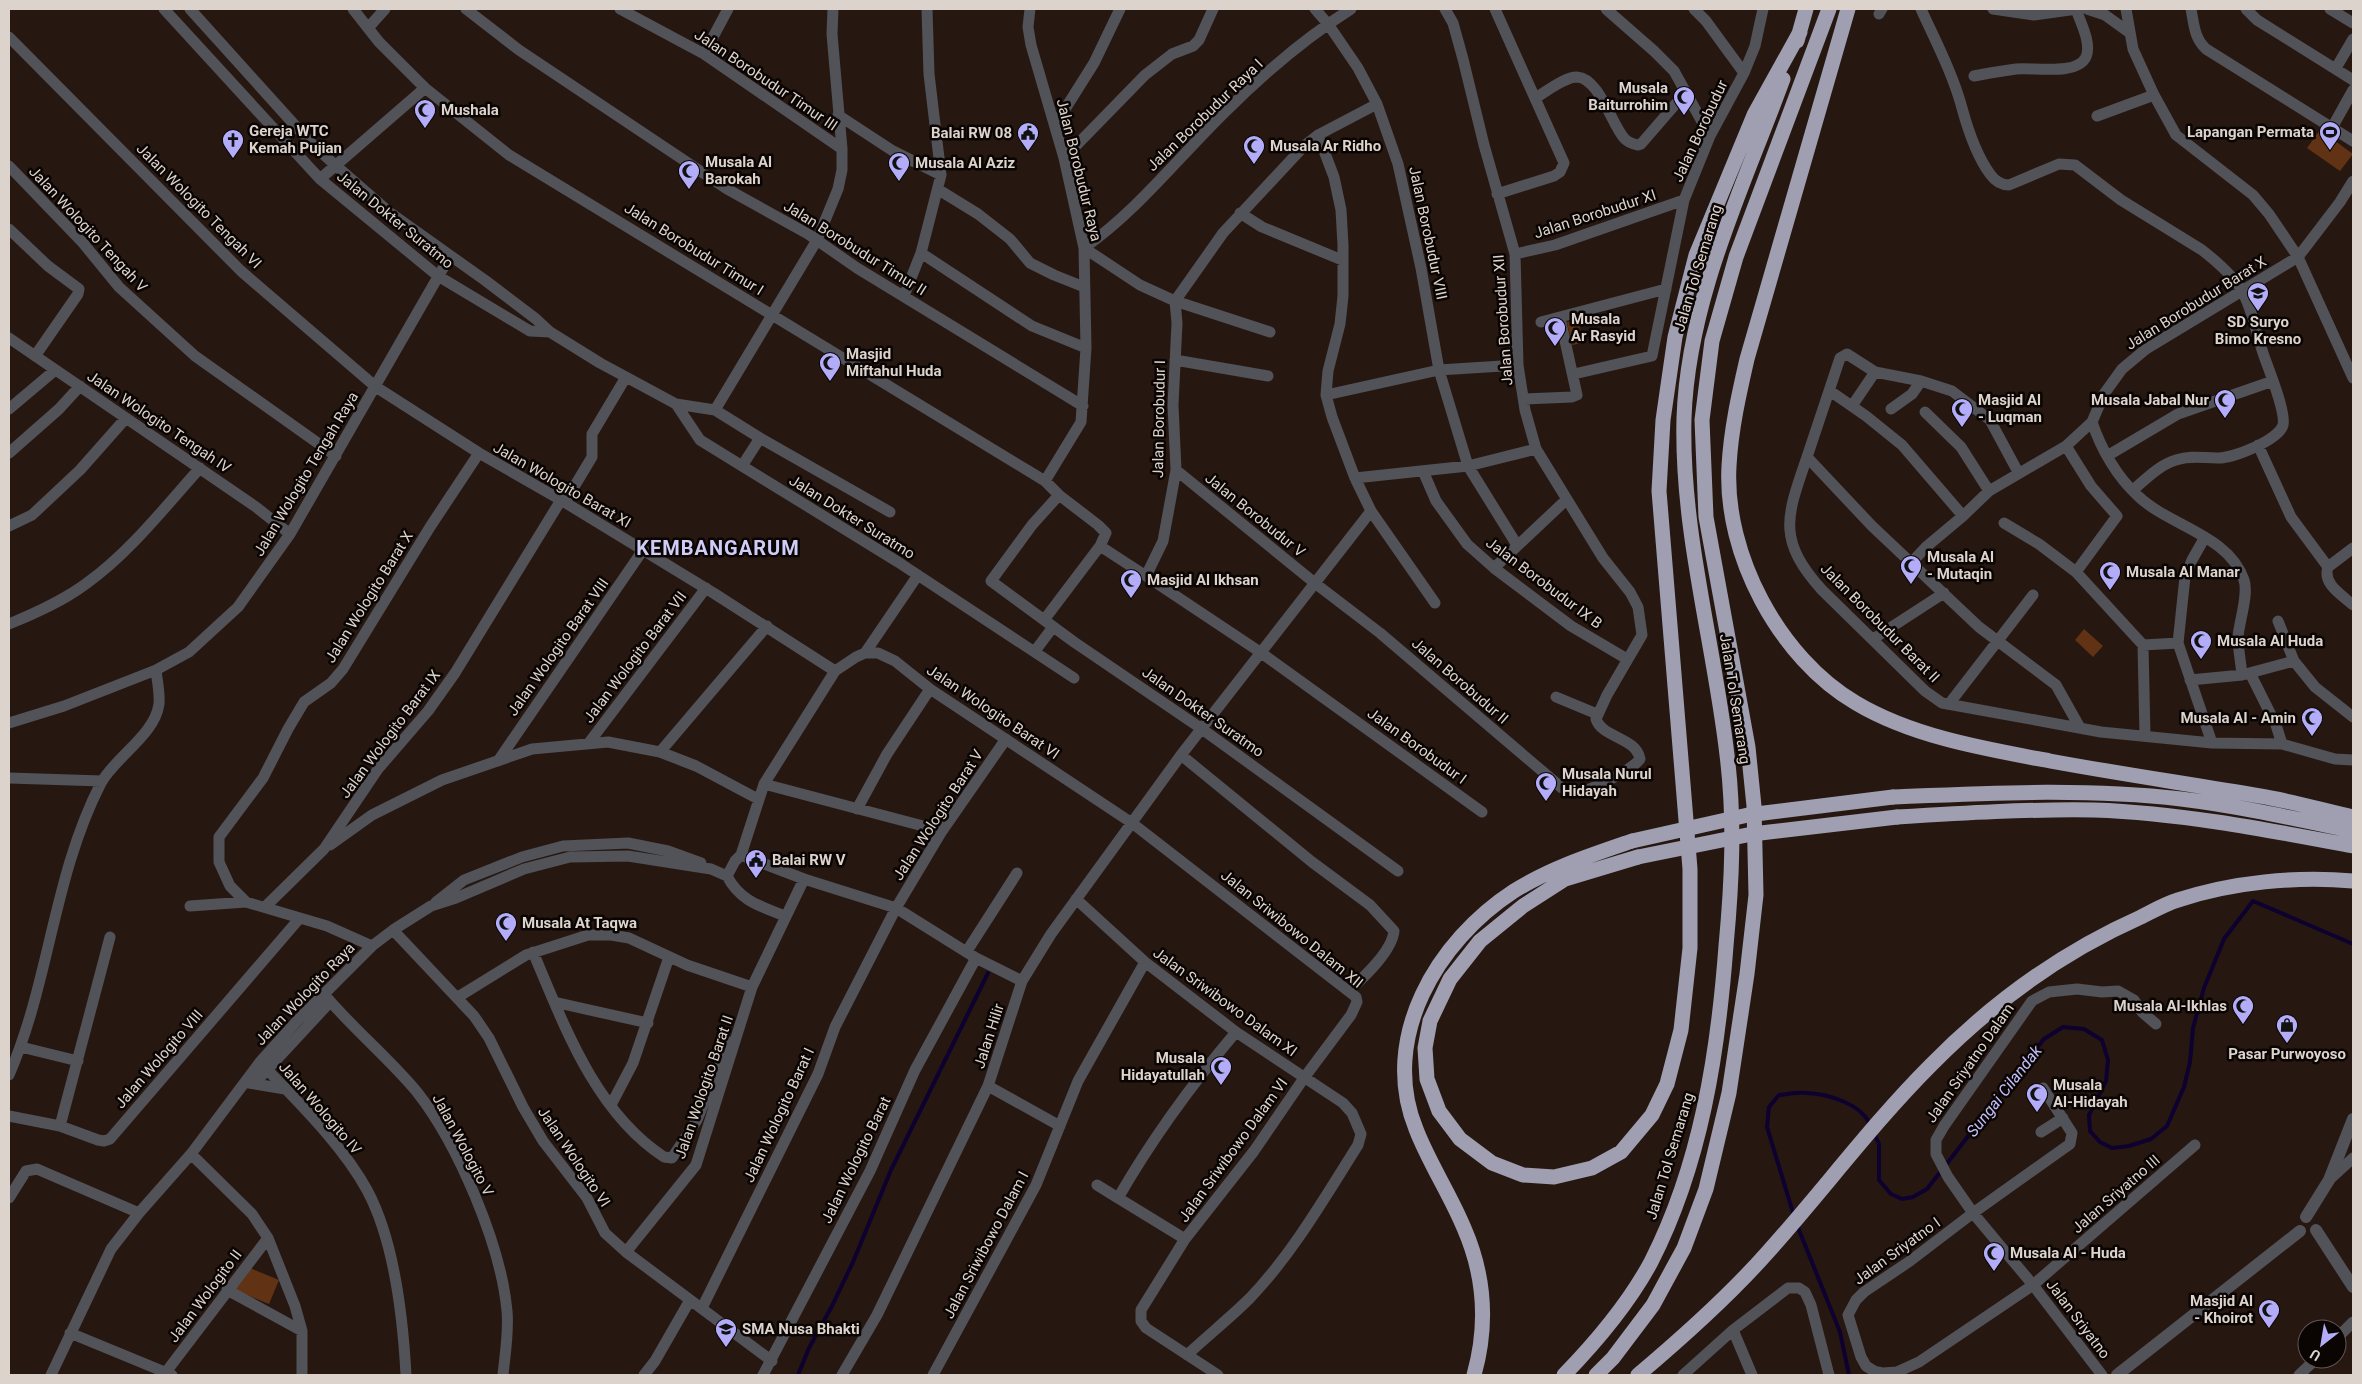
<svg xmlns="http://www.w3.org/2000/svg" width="2362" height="1384" viewBox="0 0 2362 1384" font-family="Roboto,sans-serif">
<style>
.green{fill:#613213}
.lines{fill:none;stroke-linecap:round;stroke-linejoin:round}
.stream{stroke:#0e012f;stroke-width:4}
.minor{stroke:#525259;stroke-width:11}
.tertiary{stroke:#525259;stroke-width:12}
.motorway{stroke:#9f9fb1;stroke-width:15}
.motorway-bridge{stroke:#9f9fb1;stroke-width:15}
.labels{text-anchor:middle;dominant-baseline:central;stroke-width:5;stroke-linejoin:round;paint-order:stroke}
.street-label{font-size:15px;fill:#dcd3cd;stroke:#0a0503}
.poi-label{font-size:15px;font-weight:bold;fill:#dcd3cd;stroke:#0a0503;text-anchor:start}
.water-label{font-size:16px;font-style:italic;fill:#c2befa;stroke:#0a0503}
.district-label{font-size:20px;font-weight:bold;letter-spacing:1px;fill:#cfcdf8;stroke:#0a0503}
</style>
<rect width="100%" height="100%" fill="#261811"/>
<!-- green -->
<path class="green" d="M2320 130 2353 154 2340 171 2307 148Z
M1578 320 1583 343 1572 345 1567 322Z
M2084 629 2103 646 2093 657 2075 640Z
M245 1266 279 1280 269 1304 235 1290Z"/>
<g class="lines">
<!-- stream -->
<path class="stream" d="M1874 1133 1879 1144V1180L1891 1194 1902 1199 1913 1197 1927 1189 2044 1039 2063 1027 2084 1029 2102 1040 2108 1060 2106 1081 2089 1115 2090 1131 2100 1142 2112 1148 2129 1146 2151 1139 2167 1126 2184 1087 2190 1062 2193 1028 2204 988 2224 939 2253 901 2353 944
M1794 1216 1767 1127 1769 1107 1779 1095C1788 1094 1798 1092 1807 1093 1828 1094 1862 1104 1870 1125
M1797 1225 1840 1332 1849 1375
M798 1375 809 1348 832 1306 853 1262 891 1170 988 973"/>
<!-- minor -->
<path class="minor" d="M164 9 320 179 438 276 530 331 550 332
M190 9 310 142 335 165 389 212 486 281 536 319 550 332 600 363 676 404 715 410 760 438 890 512
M353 9 379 42 425 88 509 155 1045 481 1059 495 1032 525 991 581 1074 642 1202 729 1398 871
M466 9 519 50 727 189 808 234 857 268 1083 406
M620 9 704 54 842 149
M1030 9 1028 27 1031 45 1064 158 1084 248 1086 348 1081 422 1045 481
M1315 9 1328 24 1358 68 1377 104 1398 164 1421 268 1439 370 1468 466 1517 545
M1495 9 1564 163 1560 172 1554 176 1497 194
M1606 9 1654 51 1674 71 1710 136
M1694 9 1706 21 1744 73
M1921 9C1935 40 1953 74 1962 108 1968 130 1976 155 1990 174 1995 181 2001 185 2009 185L2059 164 2075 165 2121 200 2202 250C2216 261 2233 275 2242 291 2252 308 2257 336 2264 356 2269 370 2286 412 2283 425 2279 440 2232 459 2217 458 2203 458 2191 455 2176 460 2159 465 2146 479 2133 490
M1993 9 2034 15 2077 9
M2087 9 2105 15 2130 33
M2126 9 2133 49 2154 95 2176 135 2253 195 2269 214 2298 257 2353 378
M2191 9C2194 24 2194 38 2206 49L2353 141
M2246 9 2257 20 2353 80
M2330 9 2353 23
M1879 14 1882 9
M368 28 385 9
M9 37 241 271 376 387 479 453 561 500 715 594 835 671
M704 54 728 9
M2336 68 2353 39
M1974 76C1988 73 2002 71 2016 69 2033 67 2077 76 2086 57 2092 43 2080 22 2076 9
M1535 98C1546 92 1564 77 1577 77 1599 78 1612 125 1624 138 1627 142 1633 144 1638 145L1641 144 1686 92
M838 115 893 151 941 175
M2097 116 2154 95
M1055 125 1094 63 1120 9
M2333 126 2353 90
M1318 135 1334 177 1341 210 1343 245V296L1340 324 1328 371 1326 395 1332 417 1355 478 1371 511 1435 603
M1064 158 1145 75 1172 54 1193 46 1199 40 1213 9
M9 166 83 243 119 287 195 356 336 456
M320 179 425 88
M939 190 978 214 1010 239 1030 263 1054 275 1084 287
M1240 213 1262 227 1342 260
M9 229 48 266 79 289 78 294 35 356
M1084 248C1137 211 1178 158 1224 113 1262 75 1305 38 1351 9
M1084 248 1140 285 1175 301 1270 332
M921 253 1032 326 1086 348
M1515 254 1555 245 1684 200
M904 296 921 253 941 175 929 74 927 9
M1175 301 1177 323 1173 405 1176 470 1163 541 1146 576 1260 652 1482 812
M1175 301 1223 233 1305 145 1318 135 1377 104
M1541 322 1666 289
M9 338 256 507 290 534
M1175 360 1268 376
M1574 374 1652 356 1684 200 1710 136 1744 73 1755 46 1763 9
M1830 391 1866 416 1902 445 1963 516 1926 547 1912 562
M1326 395 1439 370 1518 365
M1524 399 1572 397 1577 395 1560 318
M676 404 700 440 898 562 1074 678
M1852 406 1875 372
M9 409 54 371
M1891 409 1912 394 1921 381
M715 410 817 240 838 189 842 170V149L832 34 833 9
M1925 412 1961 447 1989 491 2066 446 2092 422 2104 394 2122 369 2146 349 2298 257 2340 202 2353 181
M2092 422C2101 449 2117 477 2138 496 2169 526 2229 535 2244 580 2249 594 2239 622 2238 637 2238 649 2241 663 2242 675
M2258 445 2291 517 2328 567C2322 584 2342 595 2353 605
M2066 446 2091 486 2117 516 2076 572
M9 453 59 409 80 386
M2107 456 2178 414 2273 381
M1807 457C1787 516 1776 539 1822 590L1925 691 1942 703 2101 732 2212 743 2282 744 2335 759 2353 760
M742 466 760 438
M1176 470 1316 584 1380 633 1562 788C1567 790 1571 792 1577 792 1589 792 1633 769 1640 759 1636 737 1602 738 1596 719L1607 695 1642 635 1638 607 1630 592 1603 558 1536 449 1525 410 1518 365 1515 254 1484 145 1463 59 1453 23 1445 9
M1423 471 1436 501 1467 544 1494 568 1571 626 1627 659
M2018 472 1990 420 1952 391 1921 381 1875 372 1847 354 1840 358 1807 457 1872 526 1979 627 2056 685 2079 726
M1355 478 1468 466 1536 449
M565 502 592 457V434L626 377
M1963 516 1989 491
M2004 523 2039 544 2076 572 2143 645 2178 643
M9 526 32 515 80 470 126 418
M2205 537 2192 560 2185 577 2178 643 2212 743
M1100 546 1146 576
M2328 567 2353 548
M1494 568 1566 500
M1044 620 1100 546 1106 533 1098 525 1059 495
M2278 621 2294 661 2315 687 2353 717
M9 624C36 613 63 601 87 583 130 552 164 508 200 468
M1873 639 1944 593
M2143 645 2145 736
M1035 651 1053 627
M865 653 918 575
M2250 673 2276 725 2282 744
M2190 680 2242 675 2294 661
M1556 697 1597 714
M1949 704 2033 595
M9 723 64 706 156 670 189 652 238 607 290 534 450 256
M588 744 706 588
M660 752 767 626
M1181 755 1312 862 1370 905 1394 931C1392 951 1365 976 1350 990
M498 761 643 550
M9 778 102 781
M764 784 942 831
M857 809 887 754 930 689
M330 845 372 815 442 780 532 749 608 742 660 752 696 766 758 799
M741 855 764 784 835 671 856 657 865 653H878L895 661 930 689 1132 823 1356 997 1357 1002 1351 1015 1304 1078 1254 1151 1185 1239 1141 1310V1321L1146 1328 1218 1375
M741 855 735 861 727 876C740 901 760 906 785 916
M804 879 896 908 976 958 1022 981
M1076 899 1145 962 1236 1032 1343 1103 1352 1113 1361 1134 1358 1145C1325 1197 1293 1253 1250 1298 1230 1318 1207 1336 1187 1355
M246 902 230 886 219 862V837L263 778 288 729 304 702 331 683 343 669 430 527 479 453
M436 902 464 880 522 857 563 846 628 843 668 851 701 863
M190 906 246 902 327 926 372 946
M265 907 324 849 378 769 428 711 455 673 561 500
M393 930 474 1016 489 1038 523 1107 543 1141 587 1198 605 1233 626 1252 772 1361
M967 951 1017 873
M533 952C564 1025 595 1112 664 1157L672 1158 697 1120 729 1042
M323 993C352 1028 388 1057 417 1092 458 1144 501 1245 507 1311 509 1332 505 1354 503 1375
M458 997 526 955 588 935H611L629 938 687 965 752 987
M554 1002 648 1023
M21 1047 78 1061
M260 1062C296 1100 342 1144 367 1190 394 1240 403 1319 406 1375
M9 1075C50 981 53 876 101 783 115 757 155 735 159 704 160 693 157 680 156 670
M249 1083 285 1089
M254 1084 330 1002
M988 1086 1060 1126
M2043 1088 2072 1133 2070 1144 1973 1213 1910 1261 1864 1292 1856 1300 1848 1315 1861 1357 1866 1366 1874 1371 1883 1373 1897 1372 1919 1362 2033 1285 2195 1145
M611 1105 633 1063 669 957
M9 1116 60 1126 98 1140 104 1141 110 1139 299 919
M60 1126 110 937
M2041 1132 2063 1118
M191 1154 252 1214 268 1238 295 1306 302 1331V1375
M2329 1180 2353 1158
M1097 1185 1118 1198
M9 1198 26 1171 37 1169 139 1213
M1185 1239 1118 1198C1152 1139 1192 1084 1236 1032
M626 1252 696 1165 752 987 804 879 741 855
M227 1290 302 1331
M702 1308 818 1074 835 1027 896 908 942 831 1006 739
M1733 1330 1752 1375
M70 1333 172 1375
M2337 1338 2353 1322
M166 1372 268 1238
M51 1375 111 1249 139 1213 191 1154 260 1062 297 1021 372 946 393 930 431 906 456 898 524 869 570 857 628 856 711 869 727 876
M644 1375 655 1361 690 1300
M763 1375 870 1171 915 1070 976 958
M842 1375 877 1315 988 1086 1022 981 1051 934 1181 755 1371 511
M933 1375 1036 1185 1078 1081 1145 962
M1683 1375 1733 1330 1788 1288H1799L1805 1292 1811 1305 1829 1375
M2102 1375 2033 1285 1973 1213 1948 1177 1936 1154V1140L1944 1126 2032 1001 2049 992 2077 989 2102 992 2118 991 2134 1000 2142 1012 2156 1024
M2299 1375 2316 1359"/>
<!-- tertiary -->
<path class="tertiary" d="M2306 1217 2329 1180 2353 1119
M2316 1230 2353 1287
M2117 1375 2300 1231"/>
<!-- motorway -->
<path class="motorway" d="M1848 9 1747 359C1739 394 1731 429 1729 466 1724 554 1779 658 1856 703 1913 737 1986 749 2050 761 2120 774 2190 784 2260 796 2291 801 2322 810 2353 817
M1797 41 1806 9
M1893 797C1989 793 2086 788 2181 799 2239 806 2296 819 2353 831
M1897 817C1962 813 2028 809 2094 810 2181 813 2268 830 2353 846
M1638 857 1565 879 1523 906 1480 941 1450 979 1430 1021 1425 1048 1427 1079 1439 1111 1460 1139 1492 1163 1523 1175 1554 1177 1592 1168 1621 1152 1652 1115 1667 1084 1681 1030 1690 948V869L1659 491 1663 420 1675 337 1696 255 1754 115 1800 32
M1474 1375C1488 1325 1485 1276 1464 1228 1450 1194 1429 1163 1416 1129 1379 1038 1437 941 1514 891 1551 868 1591 855 1632 841
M1564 1375C1597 1341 1629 1303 1651 1262 1701 1164 1718 1053 1726 946 1732 882 1735 819 1727 755 1714 642 1681 532 1684 418 1688 299 1743 188 1783 79
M1596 1375 1613 1358 1653 1305 1684 1248 1706 1189 1729 1093 1747 974 1756 895 1754 806 1748 747 1706 517 1702 420 1712 341 1736 257 1829 9
M1638 1375C1683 1337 1728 1297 1767 1253 1822 1192 1872 1124 1931 1065 1991 1004 2062 952 2141 917 2153 911 2165 904 2178 900 2233 882 2296 876 2353 881"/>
<!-- motorway-bridge -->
<path class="motorway-bridge" d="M1632 841 1748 815 1893 797
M1638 857 1752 834 1897 817"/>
</g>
<!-- icons -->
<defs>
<g id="mosque-pin" transform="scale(1.125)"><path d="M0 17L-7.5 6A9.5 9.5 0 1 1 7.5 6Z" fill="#b3adf9" stroke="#0a0503"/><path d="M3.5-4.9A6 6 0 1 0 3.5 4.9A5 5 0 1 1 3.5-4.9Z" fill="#111"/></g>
<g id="stadium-pin" transform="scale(1.125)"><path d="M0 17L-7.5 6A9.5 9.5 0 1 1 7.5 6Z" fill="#b3adf9" stroke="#0a0503"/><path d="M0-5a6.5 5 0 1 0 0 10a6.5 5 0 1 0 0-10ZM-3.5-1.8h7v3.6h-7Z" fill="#111"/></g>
<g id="civic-pin" transform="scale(1.125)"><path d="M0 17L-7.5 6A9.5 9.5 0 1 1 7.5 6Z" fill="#b3adf9" stroke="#0a0503"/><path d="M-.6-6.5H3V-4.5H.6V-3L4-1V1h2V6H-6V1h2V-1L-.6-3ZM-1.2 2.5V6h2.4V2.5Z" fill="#111"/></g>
<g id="church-pin" transform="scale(1.125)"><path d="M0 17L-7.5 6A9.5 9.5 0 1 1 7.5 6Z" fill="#b3adf9" stroke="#0a0503"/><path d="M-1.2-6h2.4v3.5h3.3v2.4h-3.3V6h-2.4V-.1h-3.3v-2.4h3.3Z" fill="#111"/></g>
<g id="school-pin" transform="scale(1.125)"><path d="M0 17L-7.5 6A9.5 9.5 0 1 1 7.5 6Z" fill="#b3adf9" stroke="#0a0503"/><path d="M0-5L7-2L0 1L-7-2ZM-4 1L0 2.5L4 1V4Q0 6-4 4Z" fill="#111"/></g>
<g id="shop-pin" transform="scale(1.125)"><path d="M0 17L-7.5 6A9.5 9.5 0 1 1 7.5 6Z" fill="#b3adf9" stroke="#0a0503"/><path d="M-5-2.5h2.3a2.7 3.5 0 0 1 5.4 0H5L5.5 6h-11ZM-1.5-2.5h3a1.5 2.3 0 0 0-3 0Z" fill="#111"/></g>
</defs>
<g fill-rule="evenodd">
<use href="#mosque-pin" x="1684" y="97"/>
<use href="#mosque-pin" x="425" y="110"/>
<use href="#stadium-pin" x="2330" y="132"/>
<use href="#civic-pin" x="1028" y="133"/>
<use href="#church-pin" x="233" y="140"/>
<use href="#mosque-pin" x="1254" y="146"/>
<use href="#mosque-pin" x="899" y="163"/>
<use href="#mosque-pin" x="689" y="171"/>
<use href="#school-pin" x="2258" y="293"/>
<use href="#mosque-pin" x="1555" y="328"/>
<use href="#mosque-pin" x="830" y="363"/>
<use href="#mosque-pin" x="2225" y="400"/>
<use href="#mosque-pin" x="1962" y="409"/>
<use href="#mosque-pin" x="1911" y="566"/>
<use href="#mosque-pin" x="2110" y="572"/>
<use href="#mosque-pin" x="1131" y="580"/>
<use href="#mosque-pin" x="2201" y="641"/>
<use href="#mosque-pin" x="2312" y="718"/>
<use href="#mosque-pin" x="1546" y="783"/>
<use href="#civic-pin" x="756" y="860"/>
<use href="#mosque-pin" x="506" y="923"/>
<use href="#mosque-pin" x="2243" y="1006"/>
<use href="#shop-pin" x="2287" y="1025"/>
<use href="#mosque-pin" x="1221" y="1067"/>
<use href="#mosque-pin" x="2037" y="1094"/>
<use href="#mosque-pin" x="1994" y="1253"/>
<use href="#mosque-pin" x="2269" y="1310"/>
<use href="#school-pin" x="726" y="1329"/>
</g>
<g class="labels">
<!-- street labels -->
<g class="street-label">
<text transform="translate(766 80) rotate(34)">Jalan Borobudur Timur III</text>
<text transform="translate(1205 115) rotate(-44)">Jalan Borobudur Raya I</text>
<text transform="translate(1700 131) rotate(-65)">Jalan Borobudur</text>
<text transform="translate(1079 170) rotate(76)">Jalan Borobudur Raya</text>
<text transform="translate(199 206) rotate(45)">Jalan Wologito Tengah VI</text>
<text transform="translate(1595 214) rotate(-18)">Jalan Borobudur XI</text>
<text transform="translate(395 220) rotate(39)">Jalan Dokter Suratmo</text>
<text transform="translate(88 229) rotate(47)">Jalan Wologito Tengah V</text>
<text transform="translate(1428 233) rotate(78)">Jalan Borobudur VIII</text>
<text transform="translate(855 248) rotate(32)">Jalan Borobudur Timur II</text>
<text transform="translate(694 249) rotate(32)">Jalan Borobudur Timur I</text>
<text transform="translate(1698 268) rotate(-73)">Jalan Tol Semarang</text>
<text transform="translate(2196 303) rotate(-32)">Jalan Borobudur Barat X</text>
<text transform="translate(1503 320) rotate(-94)">Jalan Borobudur XII</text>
<text transform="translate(1159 419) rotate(-89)">Jalan Borobudur I</text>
<text transform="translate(159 422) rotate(34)">Jalan Wologito Tengah IV</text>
<text transform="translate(306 474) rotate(-59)">Jalan Wologito Tengah Raya</text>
<text transform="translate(562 485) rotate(30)">Jalan Wologito Barat XI</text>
<text transform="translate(1255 515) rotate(39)">Jalan Borobudur V</text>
<text transform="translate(852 517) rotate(32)">Jalan Dokter Suratmo</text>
<text transform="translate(1544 583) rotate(37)">Jalan Borobudur IX B</text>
<text transform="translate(369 597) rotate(-58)">Jalan Wologito Barat X</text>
<text transform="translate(1880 623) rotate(45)">Jalan Borobudur Barat II</text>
<text transform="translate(558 647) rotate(-55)">Jalan Wologito Barat VIII</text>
<text transform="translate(635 657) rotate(-53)">Jalan Wologito Barat VII</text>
<text transform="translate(1460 681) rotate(41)">Jalan Borobudur II</text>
<text transform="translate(1735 699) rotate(81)">Jalan Tol Semarang</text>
<text transform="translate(993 712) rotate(34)">Jalan Wologito Barat VI</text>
<text transform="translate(1203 712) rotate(35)">Jalan Dokter Suratmo</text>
<text transform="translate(390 734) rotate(-53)">Jalan Wologito Barat IX</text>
<text transform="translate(1417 746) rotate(36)">Jalan Borobudur I</text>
<text transform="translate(938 815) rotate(-57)">Jalan Wologito Barat V</text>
<text transform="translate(1292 929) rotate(39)">Jalan Sriwibowo Dalam XII</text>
<text transform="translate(305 994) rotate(-46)">Jalan Wologito Raya</text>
<text transform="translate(1225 1002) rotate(36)">Jalan Sriwibowo Dalam XI</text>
<text transform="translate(989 1036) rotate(-72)">Jalan Hilir</text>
<text transform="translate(159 1059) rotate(-49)">Jalan Wologito VIII</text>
<text transform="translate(1970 1063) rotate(-55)">Jalan Sriyatno Dalam</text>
<text transform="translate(704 1087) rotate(-71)">Jalan Wologito Barat II</text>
<text transform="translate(320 1108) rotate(49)">Jalan Wologito IV</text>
<text transform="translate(779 1115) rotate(-65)">Jalan Wologito Barat I</text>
<text transform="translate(463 1145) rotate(62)">Jalan Wologito V</text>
<text transform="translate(1233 1150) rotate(-54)">Jalan Sriwibowo Dalam VI</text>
<text transform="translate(1670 1156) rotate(-73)">Jalan Tol Semarang</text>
<text transform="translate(574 1157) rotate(56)">Jalan Wologito VI</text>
<text transform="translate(856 1160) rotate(-64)">Jalan Wologito Barat</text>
<text transform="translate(2116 1194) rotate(-41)">Jalan Sriyatno III</text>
<text transform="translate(986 1245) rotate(-62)">Jalan Sriwibowo Dalam I</text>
<text transform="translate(1897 1251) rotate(-36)">Jalan Sriyatno I</text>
<text transform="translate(205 1296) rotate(-53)">Jalan Wologito II</text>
<text transform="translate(2078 1319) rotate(53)">Jalan Sriyatno</text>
</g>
<!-- poi labels -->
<g class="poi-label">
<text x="1668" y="88" text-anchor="end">Musala<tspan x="1668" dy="17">Baiturrohim</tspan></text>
<text x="441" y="110">Mushala</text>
<text x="249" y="131">Gereja WTC<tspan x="249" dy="17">Kemah Pujian</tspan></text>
<text x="2314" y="132" text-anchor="end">Lapangan Permata</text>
<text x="1012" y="133" text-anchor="end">Balai RW 08</text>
<text x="1270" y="146">Musala Ar Ridho</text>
<text x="705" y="162">Musala Al<tspan x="705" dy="17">Barokah</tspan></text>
<text x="915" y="163">Musala Al Aziz</text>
<text x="1571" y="319">Musala<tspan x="1571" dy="17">Ar Rasyid</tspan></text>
<text x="2258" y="322" text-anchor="middle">SD Suryo<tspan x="2258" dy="17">Bimo Kresno</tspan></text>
<text x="846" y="354">Masjid<tspan x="846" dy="17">Miftahul Huda</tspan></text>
<text x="1978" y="400">Masjid Al<tspan x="1978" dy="17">- Luqman</tspan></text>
<text x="2209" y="400" text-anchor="end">Musala Jabal Nur</text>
<text x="1927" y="557">Musala Al<tspan x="1927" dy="17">- Mutaqin</tspan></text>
<text x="2126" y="572">Musala Al Manar</text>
<text x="1147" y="580">Masjid Al Ikhsan</text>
<text x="2217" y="641">Musala Al Huda</text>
<text x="2296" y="718" text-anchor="end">Musala Al - Amin</text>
<text x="1562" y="774">Musala Nurul<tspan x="1562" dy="17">Hidayah</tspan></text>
<text x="772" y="860">Balai RW V</text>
<text x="522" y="923">Musala At Taqwa</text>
<text x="2227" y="1006" text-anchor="end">Musala Al-Ikhlas</text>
<text x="2287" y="1054" text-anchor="middle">Pasar Purwoyoso</text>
<text x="1205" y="1058" text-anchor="end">Musala<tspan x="1205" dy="17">Hidayatullah</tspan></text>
<text x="2053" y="1085">Musala<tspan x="2053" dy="17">Al-Hidayah</tspan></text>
<text x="2010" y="1253">Musala Al - Huda</text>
<text x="2253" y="1301" text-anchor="end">Masjid Al<tspan x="2253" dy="17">- Khoirot</tspan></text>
<text x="742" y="1329">SMA Nusa Bhakti</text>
</g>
<!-- water labels -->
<g class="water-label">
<text transform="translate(2004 1091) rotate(-52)">Sungai Cilandak</text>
</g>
<!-- district labels -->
<g class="district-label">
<text x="718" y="548">KEMBANGARUM</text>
</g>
</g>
<!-- border -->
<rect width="2362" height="1384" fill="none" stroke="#dcd3cd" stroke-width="20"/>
<!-- north arrow -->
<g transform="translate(2322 1344) rotate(211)"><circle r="24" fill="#0a0503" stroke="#5e5754"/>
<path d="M0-4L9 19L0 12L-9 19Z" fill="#b3adf9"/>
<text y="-8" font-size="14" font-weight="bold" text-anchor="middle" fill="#dcd3cd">U</text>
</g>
</svg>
